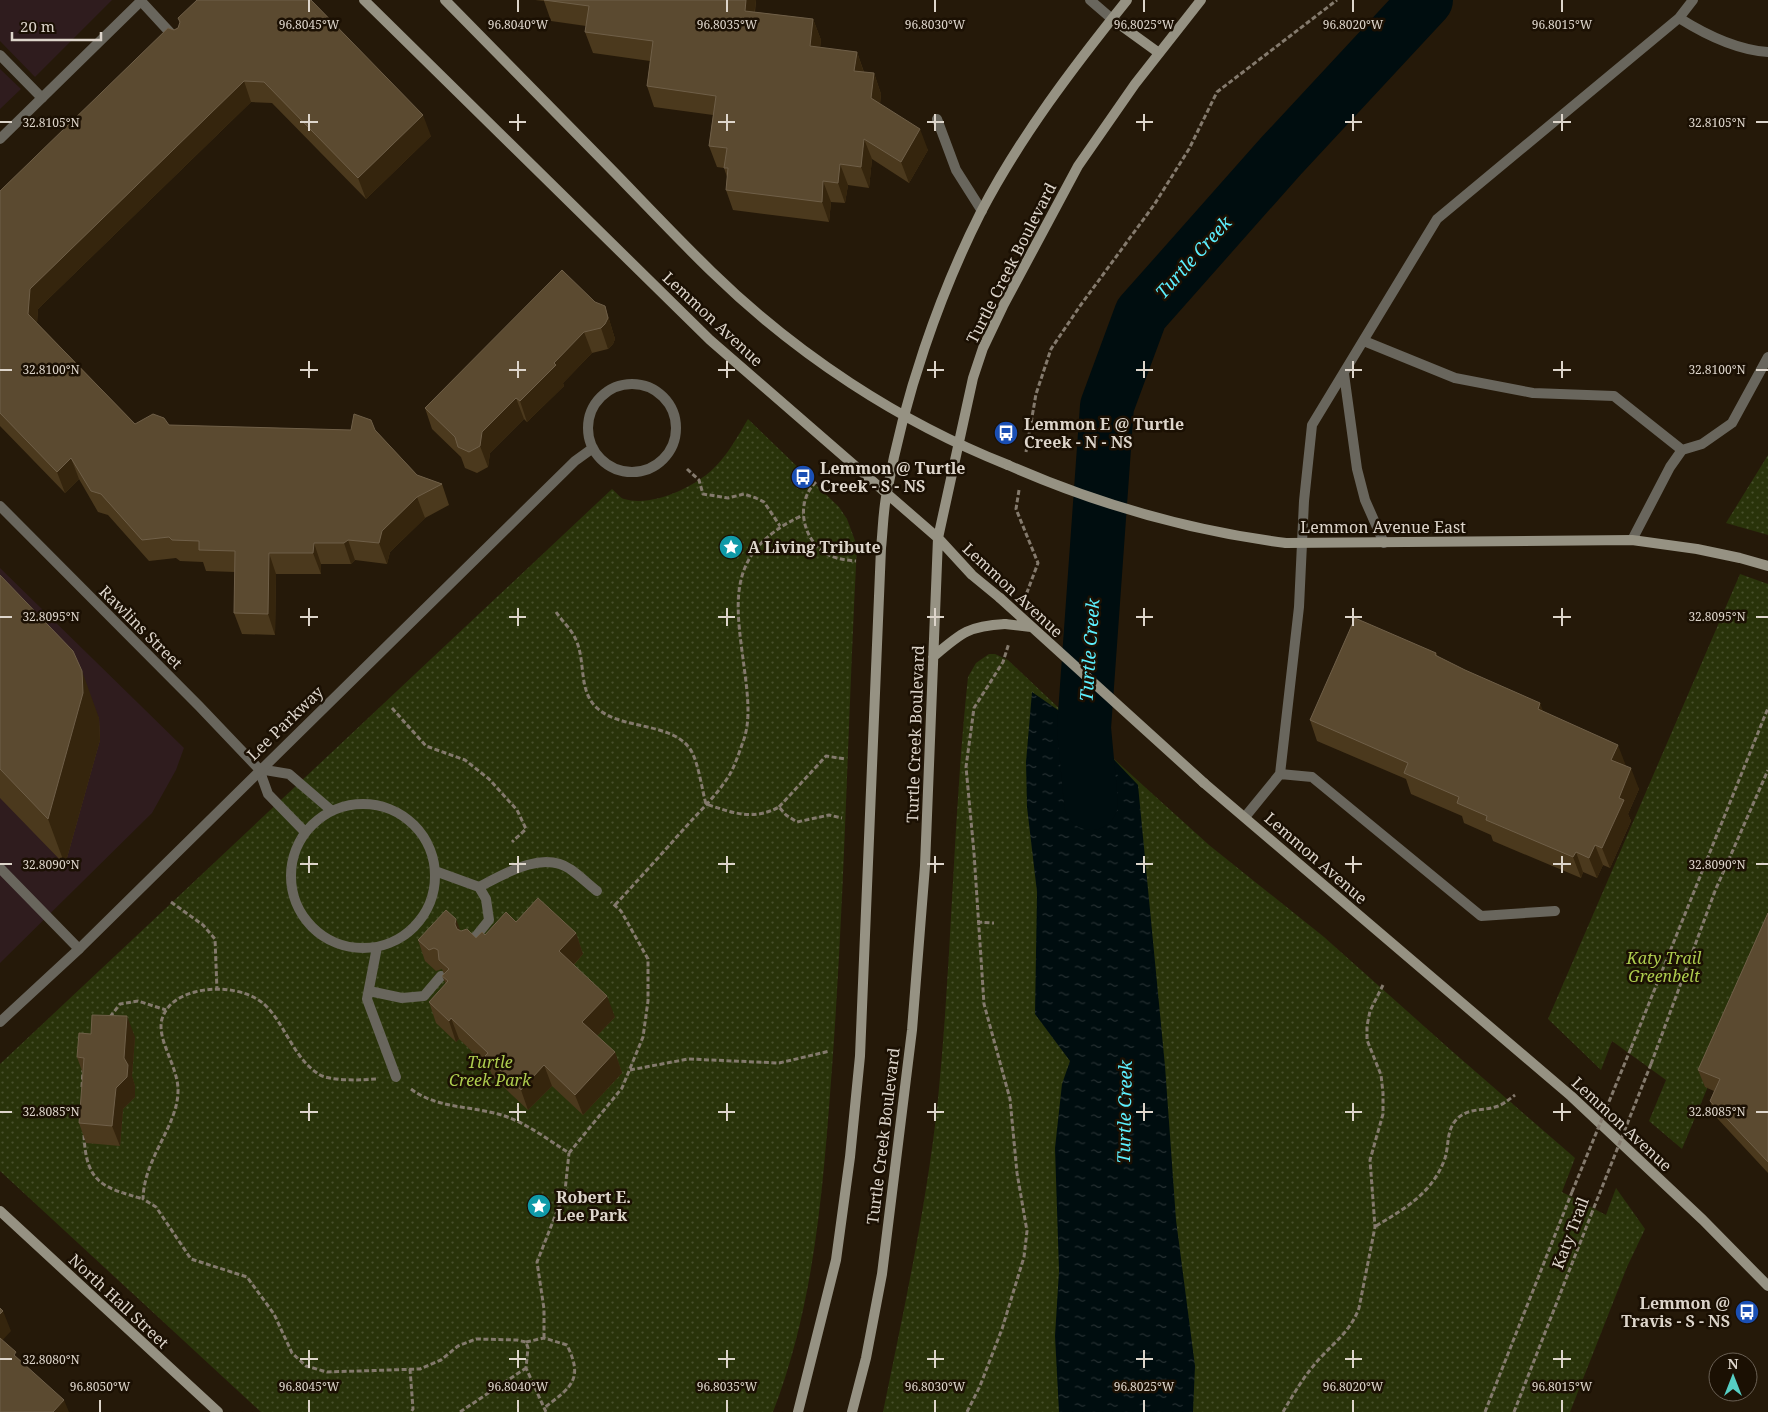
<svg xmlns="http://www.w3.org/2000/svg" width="1768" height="1412" viewBox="0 0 1768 1412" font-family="'Noto Serif',serif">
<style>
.commercial{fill:#2f1c1e}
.park{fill:url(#park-dots)}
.water{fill:url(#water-ripples)}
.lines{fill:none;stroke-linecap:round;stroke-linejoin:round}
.river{stroke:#000d0f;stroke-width:54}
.path{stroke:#847a6d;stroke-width:3;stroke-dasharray:5 2.5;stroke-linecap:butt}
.lane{stroke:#69665d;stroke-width:10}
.street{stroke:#69665d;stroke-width:10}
.secondary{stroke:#969283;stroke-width:10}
.path-bridge{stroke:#847a6d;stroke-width:3;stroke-dasharray:5 2.5;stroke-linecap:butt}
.secondary-bridge{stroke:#969283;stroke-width:10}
.wall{fill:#4b391d}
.shaded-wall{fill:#35250d}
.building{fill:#5b4a30;stroke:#6f5f48}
.ticks{fill:none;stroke:#ddd5cb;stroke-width:2}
.labels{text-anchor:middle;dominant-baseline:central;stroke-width:5;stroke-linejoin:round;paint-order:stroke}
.street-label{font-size:16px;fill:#ddd5cb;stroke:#1b1003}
.poi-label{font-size:16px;font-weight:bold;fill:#ddd5cb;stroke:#1b1003;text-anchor:start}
.park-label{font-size:16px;font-style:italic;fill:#aecd4e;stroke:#1b1003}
.water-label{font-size:18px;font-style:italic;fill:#5ceffe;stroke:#1b1003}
.ticks-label{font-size:12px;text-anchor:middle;fill:#ddd5cb;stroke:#1b1003;stroke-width:5;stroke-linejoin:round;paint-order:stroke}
</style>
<defs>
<pattern id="park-dots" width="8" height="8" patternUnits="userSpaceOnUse" patternTransform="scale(1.25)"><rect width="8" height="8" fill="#29330a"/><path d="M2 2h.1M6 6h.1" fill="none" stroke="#48502c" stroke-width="1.8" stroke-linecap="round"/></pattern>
<pattern id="water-ripples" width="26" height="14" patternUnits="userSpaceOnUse" patternTransform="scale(1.25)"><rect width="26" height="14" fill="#000d0f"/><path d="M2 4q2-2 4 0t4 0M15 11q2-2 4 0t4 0" fill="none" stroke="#252f31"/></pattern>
</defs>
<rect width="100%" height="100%" fill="#251909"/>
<!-- commercial -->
<path class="commercial" d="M0 0H112L35 77 0 41Z
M0 69 21 89 0 109Z
M0 568 184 748 176 770 152 813 0 963Z"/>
<!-- park -->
<path class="park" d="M748 419 839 507 847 519 857 546C848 715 845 885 833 1054 824 1174 817 1298 773 1412H261L0 1171V1064L612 489C616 492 620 498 624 499 652 507 693 488 713 469 727 456 738 436 748 419Z
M1768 455V535L1726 523Z
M1740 574 1768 584V942L1682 1149 1649 1121 1666 1080 1612 1041 1601 1070 1548 1019Z
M989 654H995L1008 660 1082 730 1209 845 1324 937 1453 1052 1575 1158 1562 1192 1606 1215 1616 1188 1645 1229 1627 1267 1570 1412H883C904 1309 927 1204 938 1099 952 959 953 817 968 677L976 663Z"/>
<!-- water -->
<path class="water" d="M1032 692 1084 728 1138 785 1165 1066 1176 1220 1195 1366 1193 1412H1059L1055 1336 1059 1271 1055 1148 1062 1084 1070 1061 1035 1014 1037 892 1027 807 1026 762Z"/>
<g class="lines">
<!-- river -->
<path class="river" d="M1091 803 1084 728 1107 406 1141 314 1281 156 1426 0"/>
<!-- path -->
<path class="path" d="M1026 452 1036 394 1051 349 1080 306 1154 205 1189 149 1217 92 1337 0
M687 469 699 480 703 494 728 498 744 494 756 498 764 502 780 526
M816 482C795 502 802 538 825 553 835 559 845 560 856 561
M1019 490 1016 509 1038 563 1026 595
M556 612C562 621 572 630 576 640 586 662 578 691 597 708 621 730 672 722 690 749 698 760 702 790 706 804 733 813 753 821 779 807L786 815 797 822 829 815 842 818
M392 708 426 746 465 760 489 779 517 810 526 829 512 842
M779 807 826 756 845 759
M171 902 203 925 215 939 217 990
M615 905C641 877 666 849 691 821 705 806 720 791 730 774 736 763 740 750 744 739 750 721 748 700 746 682 737 606 720 554 803 515
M977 922 994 923
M110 1017 120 1004 138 1001 166 1010
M1631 1048 1768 708
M1651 1064 1715 891 1768 770
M630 1070 688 1059 779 1063 830 1051
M376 1079C362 1080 328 1082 317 1073 293 1056 286 1027 267 1007 250 989 217 986 195 992 180 996 167 1003 162 1019 156 1040 179 1067 178 1092 177 1127 144 1158 143 1199L156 1207 191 1259 247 1277 274 1314 292 1353 306 1366 327 1372 420 1369 441 1360 458 1346 476 1339 517 1340 526 1342 528 1348 526 1368 546 1412
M82 1087 83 1070
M411 1089C436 1108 469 1106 498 1114 524 1121 547 1139 569 1153L622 1088 643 1037 648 1001V959L621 911 611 902
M84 1135C86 1183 102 1187 143 1199
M1376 1226C1404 1209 1431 1194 1444 1161 1450 1146 1445 1130 1458 1118 1469 1108 1482 1111 1495 1107 1503 1105 1508 1100 1515 1095
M544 1338V1309L537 1262 565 1191 569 1153
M526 1342 544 1338 567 1345C584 1380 571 1387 544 1408
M410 1369 413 1409 411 1412
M460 1412 526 1368
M967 1412 980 1386 1002 1329 1024 1257 1027 1231 1017 1173 1010 1099 984 1004 974 853 966 767 974 708 1003 662 1009 643
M1283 1412C1294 1393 1306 1373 1321 1357 1336 1341 1351 1330 1359 1308L1375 1227 1370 1160 1383 1114V1093L1381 1075 1367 1040V1026L1370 1011 1383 985
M1485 1412 1572 1192
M1514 1412 1591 1215"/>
<!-- lane -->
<path class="lane" d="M1090 0 1112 19
M141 1 176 39
M1679 18C1706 35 1736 50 1768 52
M0 55 42 98
M937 119 956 170 982 211
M1364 341 1455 378 1533 393 1614 396 1682 450
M1344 374 1357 469 1365 500 1384 543
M1632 540 1670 467 1682 450 1702 444 1732 423 1768 357
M1280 774 1312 777 1481 916 1555 911
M291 876a72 72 0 1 1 144 0a72 72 0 1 1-144 0Z
M1245 817 1280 774 1299 607 1304 501 1312 425 1437 219 1679 18 1693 0
M305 832 268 794 259 769 289 774 332 811
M0 868 79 949
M435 871 479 887 486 899 489 920 469 945
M479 887C504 874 543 850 570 869 579 875 588 884 597 891
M377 947 367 999 396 1077
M369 991 402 998 424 996 441 976"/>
<!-- street -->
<path class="street" d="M0 139 142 0
M588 428a44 44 0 1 1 88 0a44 44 0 1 1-88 0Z
M0 506 199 706 259 769
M0 1022 79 949 575 461 593 448"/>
<!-- secondary -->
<path class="secondary" d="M364 0 710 340 938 538 972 575 1000 598
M445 0C502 58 558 115 615 173 647 206 679 240 712 272 796 354 899 422 1008 465
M1112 19 1159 53
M1286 543 1632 540 1697 549 1740 558 1768 566
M933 657C961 633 968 626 1005 624
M1204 783 1571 1096 1703 1220 1768 1286
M0 1211 218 1412
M798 1412 836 1260 850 1157 860 1056 881 548C883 530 883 510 887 492 904 398 938 297 981 212 1020 137 1074 66 1127 0
M852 1412 866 1358 882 1274 912 1030 925 866 938 538 973 378 983 348 1003 306 1078 166 1135 84 1201 0"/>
<!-- path-bridge -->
<path class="path-bridge" d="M1572 1192 1631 1048
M1591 1215 1651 1064"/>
<!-- secondary-bridge -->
<path class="secondary-bridge" d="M1008 465C1097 504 1190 531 1286 543
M1000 598 1204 783
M1005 624 1031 627"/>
</g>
<!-- wall -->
<path class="wall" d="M535 0H756L755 12 813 19 821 40 820 48 857 52 864 72 874 73 881 94 880 104 928 150 909 183 872 159 869 188 848 185 845 203 831 202 829 222 733 210 726 190 727 177 724 168 717 167 709 146 713 115 654 107 647 86 650 61 593 53 585 32 586 26 551 21 544 1Z
M178 18 431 136 366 199 272 103 251 102 38 309 37 323 135 424 351 430H375L417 475 442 484 449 505 425 518 390 552 387 564 355 560 351 564H321V574H276L275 635 242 634 234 613 235 572 206 571 203 562 180 561 176 558 149 561 108 515 98 512 79 479 65 493 0 426V191L174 30 178 28 180 23Z
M605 306 615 339 613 344 608 349 592 353 563 383 564 386 527 422 524 419 490 453 488 467 477 473 465 468 461 457 432 429 425 408Z
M0 575 99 718 100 740 65 865 0 798Z
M1436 653 1438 657 1544 712 1626 766 1639 789 1628 814 1631 821 1610 868 1603 865 1597 878 1583 872 1581 878 1493 841 1491 835 1464 823 1462 816 1411 794 1406 779 1317 741 1310 720Z
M1768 913V1173L1717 1118 1710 1101 1714 1091 1705 1087 1698 1070Z
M516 922 576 933 583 954 574 965 615 1017 597 1036 615 1052 622 1073 583 1115 552 1086 528 1110 493 1077 489 1068 459 1039 456 1042 436 1023 429 1002 446 984 442 976 444 974 442 969 436 971 425 961 418 940 461 931 476 938 485 935Z
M135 1037 132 1076 135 1086V1097L123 1109 120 1146 86 1143 79 1123 83 1074 77 1057Z"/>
<!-- shaded-wall -->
<path class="shaded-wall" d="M746 0H756L752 31 745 11Z
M813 19 821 40 817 67 810 46Z
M857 52 864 73 854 71Z
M874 73 881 94 878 118 871 98Z
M244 81 251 102 38 309 36 335 28 314 30 289Z
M423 115 431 136 366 199 358 178Z
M920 129 928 150 909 183 901 162Z
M864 139 872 159 869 188 861 167Z
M840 164 848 185 845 203 838 183Z
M823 181 831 202 829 222 822 202Z
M605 306 615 339 613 344 608 349 601 328Z
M584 332 592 353 563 383 564 386 527 422 520 401 554 363Z
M516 398 524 419 490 453 488 467 480 446 482 432Z
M71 458 79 479 65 493 57 472Z
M417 497 425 518 390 552 387 564 379 543 382 531Z
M348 540 355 560 351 564 344 543Z
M314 543 321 564V574L313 553Z
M269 553 276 574 275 635 268 614Z
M82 671 99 718 100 740 65 865 48 819Z
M1540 703 1548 724 1538 709Z
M1618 745 1626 766 1611 760Z
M1631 768 1639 789 1628 814 1631 821 1610 868 1602 848 1619 798Z
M1595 845 1603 865 1597 878 1589 858Z
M1576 852 1583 872 1581 878 1573 857Z
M456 919 464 940 462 944 455 924Z
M576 933 583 954 567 972 559 951Z
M607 996 615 1017 590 1043 582 1022Z
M127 1016 135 1037 132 1076 135 1086V1097L123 1109 120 1146 112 1126 116 1088 124 1058Z
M451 1018 459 1039 456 1042 449 1021Z
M615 1052 622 1073 583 1115 575 1095Z
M544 1065 552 1086 528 1110 521 1090Z
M3 1311 11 1331 0 1343V1314Z
M64 1400 69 1412H53Z"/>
<!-- building -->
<path class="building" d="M197 0H311L423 115 358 178 264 82 244 81 30 289 28 314 135 424 153 414 164 418 169 425 351 430 354 414 371 420 375 430 417 475 442 484 417 497 382 531 379 543 348 540 344 543H314L313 553H269L268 614 234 613 235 551 199 550V541L172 540 169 537 142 540 101 494 91 491 71 458 57 472 0 413V191L168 28 174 30 178 28 180 22 178 18Z
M544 0H746L745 11 813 19 810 46 857 52 854 71 874 73 871 98 920 129 901 162 864 139 861 167 840 164 838 183 823 181 822 202 726 190 728 168H724L727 148 709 146 716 96 647 86 653 41 585 32 589 6Z
M562 270 595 302 605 306 608 318 605 324 601 328 584 332 554 363 556 365 520 401 516 398 482 432 480 446 469 452 458 447 455 437 425 408Z
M0 575 73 651 82 671 83 693 48 819 0 769Z
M1355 618 1436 653 1435 655 1465 670 1540 703 1538 709 1618 745 1611 760 1631 768 1619 798 1624 800 1602 848 1595 845 1589 858 1576 852 1573 857 1486 820 1487 816 1457 803 1459 797 1404 773 1408 763 1310 720Z
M538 898 576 933 559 951 607 996 582 1022 615 1052 575 1095 544 1065 521 1090 485 1056 488 1053 451 1018 449 1021 429 1002 448 981 442 976 449 969 439 960 438 950 434 948 429 950 418 940 446 910 456 919 455 924 457 929 461 931 467 929 476 938 482 932 485 935 506 912 516 922Z
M1768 913V1162L1710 1101 1720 1079 1698 1070Z
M92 1015 127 1016 124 1058 128 1065 127 1077 116 1088 112 1126 79 1123 84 1058 77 1057 79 1033 91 1034Z
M0 1308 3 1311 0 1314Z
M0 1338 16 1352 14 1355 64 1400 53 1412H0Z"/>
<!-- ticks -->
<path class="ticks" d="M309 0V12M518 0V12M727 0V12M935 0V12M1144 0V12M1353 0V12M1562 0V12M309 114V131M518 114V131M727 114V131M935 114V131M1144 114V131M1353 114V131M1562 114V131M0 122H12M300 122H318M509 122H526M718 122H735M927 122H944M1136 122H1153M1345 122H1362M1553 122H1571M1756 122H1768M309 361V378M518 361V378M727 361V378M935 361V378M1144 361V378M1353 361V378M1562 361V378M0 370H12M300 370H318M509 370H526M718 370H735M927 370H944M1136 370H1153M1345 370H1362M1553 370H1571M1756 370H1768M309 608V626M518 608V626M727 608V626M935 608V626M1144 608V626M1353 608V626M1562 608V626M0 617H12M300 617H318M509 617H526M718 617H735M927 617H944M1136 617H1153M1345 617H1362M1553 617H1571M1756 617H1768M309 856V873M518 856V873M727 856V873M935 856V873M1144 856V873M1353 856V873M1562 856V873M0 864H12M300 864H318M509 864H526M718 864H735M927 864H944M1136 864H1153M1345 864H1362M1553 864H1571M1756 864H1768M309 1103V1121M518 1103V1121M727 1103V1121M935 1103V1121M1144 1103V1121M1353 1103V1121M1562 1103V1121M0 1112H12M300 1112H318M509 1112H526M718 1112H735M927 1112H944M1136 1112H1153M1345 1112H1362M1553 1112H1571M1756 1112H1768M309 1350V1368M518 1350V1368M727 1350V1368M935 1350V1368M1144 1350V1368M1353 1350V1368M1562 1350V1368M0 1359H12M300 1359H318M509 1359H526M718 1359H735M927 1359H944M1136 1359H1153M1345 1359H1362M1553 1359H1571M100 1400V1412M309 1400V1412M518 1400V1412M727 1400V1412M935 1400V1412M1144 1400V1412M1353 1400V1412M1562 1400V1412"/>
<!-- icons -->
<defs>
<g id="bus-disc" transform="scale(1.25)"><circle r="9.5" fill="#1a4fb4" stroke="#1b1003"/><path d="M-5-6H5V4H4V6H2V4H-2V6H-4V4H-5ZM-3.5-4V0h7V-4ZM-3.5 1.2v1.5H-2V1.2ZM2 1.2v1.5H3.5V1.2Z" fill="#fff"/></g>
<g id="sight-disc" transform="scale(1.25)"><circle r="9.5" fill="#0f9aa8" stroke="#1b1003"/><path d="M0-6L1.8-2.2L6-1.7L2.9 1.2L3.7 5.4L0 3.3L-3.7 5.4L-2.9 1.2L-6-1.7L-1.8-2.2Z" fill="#fff"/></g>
</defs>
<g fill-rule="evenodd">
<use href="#bus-disc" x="1006" y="433"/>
<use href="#bus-disc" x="803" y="477"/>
<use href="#sight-disc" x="731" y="547"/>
<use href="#sight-disc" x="539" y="1206"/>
<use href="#bus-disc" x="1747" y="1312"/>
</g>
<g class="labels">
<!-- street labels -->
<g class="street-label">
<text transform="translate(1011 263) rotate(-63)">Turtle Creek Boulevard</text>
<text transform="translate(713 319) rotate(43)">Lemmon Avenue</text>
<text x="1383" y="527">Lemmon Avenue East</text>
<text transform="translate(1013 590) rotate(43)">Lemmon Avenue</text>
<text transform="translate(141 627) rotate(45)">Rawlins Street</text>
<text transform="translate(285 723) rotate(-44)">Lee Parkway</text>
<text transform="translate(915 734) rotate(-88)">Turtle Creek Boulevard</text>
<text transform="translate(1316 858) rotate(41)">Lemmon Avenue</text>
<text transform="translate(1622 1124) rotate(43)">Lemmon Avenue</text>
<text transform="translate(883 1136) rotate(-83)">Turtle Creek Boulevard</text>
<text transform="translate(1570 1233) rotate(-69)">Katy Trail</text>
<text transform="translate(119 1301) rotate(43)">North Hall Street</text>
</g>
<!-- poi labels -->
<g class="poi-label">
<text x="1024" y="424">Lemmon E @ Turtle<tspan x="1024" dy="18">Creek - N - NS</tspan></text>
<text x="820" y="468">Lemmon @ Turtle<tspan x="820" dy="18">Creek - S - NS</tspan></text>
<text x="748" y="547">A Living Tribute</text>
<text x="556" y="1197">Robert E.<tspan x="556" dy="18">Lee Park</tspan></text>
<text x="1730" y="1303" text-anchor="end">Lemmon @<tspan x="1730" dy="18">Travis - S - NS</tspan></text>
</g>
<!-- park labels -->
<g class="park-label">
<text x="1664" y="958">Katy Trail<tspan x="1664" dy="18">Greenbelt</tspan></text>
<text x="490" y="1062">Turtle<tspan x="490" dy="18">Creek Park</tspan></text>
</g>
<!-- water labels -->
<g class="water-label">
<text transform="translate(1193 257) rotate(-48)">Turtle Creek</text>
<text transform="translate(1089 650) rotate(-86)">Turtle Creek</text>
<text transform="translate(1124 1112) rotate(-89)">Turtle Creek</text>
</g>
</g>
<g class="ticks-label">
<text x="309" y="29">96.8045°W</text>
<text x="518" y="29">96.8040°W</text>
<text x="727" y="29">96.8035°W</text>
<text x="935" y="29">96.8030°W</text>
<text x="1144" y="29">96.8025°W</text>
<text x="1353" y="29">96.8020°W</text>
<text x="1562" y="29">96.8015°W</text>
<text x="51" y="127">32.8105°N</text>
<text x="1717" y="127">32.8105°N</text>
<text x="51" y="374">32.8100°N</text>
<text x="1717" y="374">32.8100°N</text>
<text x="51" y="621">32.8095°N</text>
<text x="1717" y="621">32.8095°N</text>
<text x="51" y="869">32.8090°N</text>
<text x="1717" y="869">32.8090°N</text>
<text x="51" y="1116">32.8085°N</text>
<text x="1717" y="1116">32.8085°N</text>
<text x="51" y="1364">32.8080°N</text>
<text x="100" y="1391">96.8050°W</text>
<text x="309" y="1391">96.8045°W</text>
<text x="518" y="1391">96.8040°W</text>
<text x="727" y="1391">96.8035°W</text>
<text x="935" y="1391">96.8030°W</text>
<text x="1144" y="1391">96.8025°W</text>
<text x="1353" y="1391">96.8020°W</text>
<text x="1562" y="1391">96.8015°W</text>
</g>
<!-- north arrow -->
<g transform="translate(1733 1377)"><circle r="24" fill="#1b1003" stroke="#695f53"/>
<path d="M0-4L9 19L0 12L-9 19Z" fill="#56cec4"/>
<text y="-8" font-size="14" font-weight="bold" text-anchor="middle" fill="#ddd5cb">N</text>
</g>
<!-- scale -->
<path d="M12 32v8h89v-8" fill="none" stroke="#ddd5cb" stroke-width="2.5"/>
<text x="20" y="32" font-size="15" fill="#ddd5cb" stroke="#1b1003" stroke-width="4" paint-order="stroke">20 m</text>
</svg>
